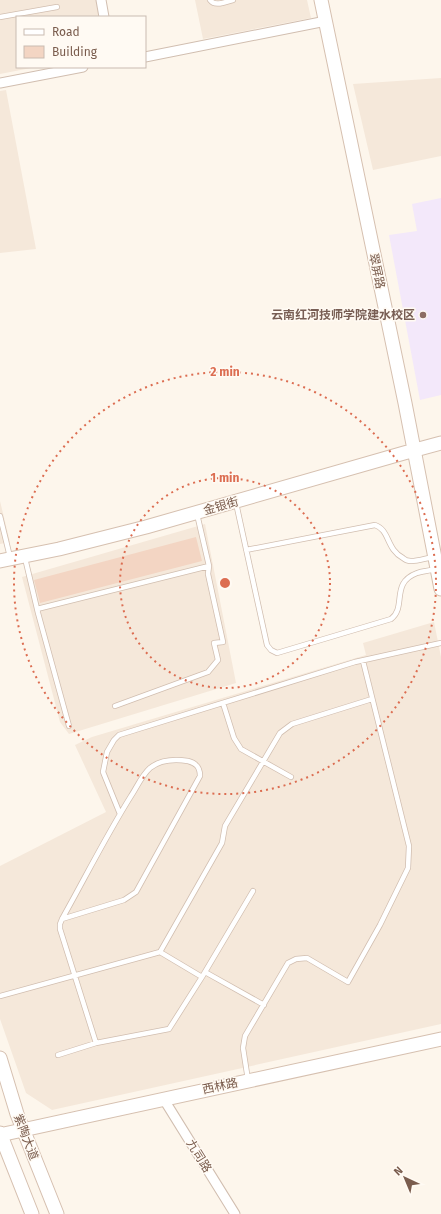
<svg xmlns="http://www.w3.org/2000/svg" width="441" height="1214" viewBox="0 0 441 1214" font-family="'Fira Sans','Noto Sans SC',sans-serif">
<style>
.residential{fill:#f5e8da}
.education{fill:#f3e8fa}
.building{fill:#f3d5c3}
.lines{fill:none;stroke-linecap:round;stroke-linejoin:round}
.lane-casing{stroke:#d1beb0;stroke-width:6}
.street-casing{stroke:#d1beb0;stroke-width:11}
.secondary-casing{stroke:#d6c0b0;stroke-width:15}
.lane{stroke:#fff;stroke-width:4.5}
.street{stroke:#fff;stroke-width:9}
.secondary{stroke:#fff;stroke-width:13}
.ring{fill:none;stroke:#dc6d51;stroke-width:2;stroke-dasharray:2 4}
.education-dot{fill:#8d6e63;stroke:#fffaf3;stroke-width:1.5}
.labels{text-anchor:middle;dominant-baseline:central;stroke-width:3;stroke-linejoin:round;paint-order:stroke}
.street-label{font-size:12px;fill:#7a5c4d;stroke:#fffaf3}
.education-label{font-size:12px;font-weight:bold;fill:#785e54;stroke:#fffaf3;text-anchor:end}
.centre{fill:#dc6d51;stroke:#fffaf3;stroke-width:2}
.ring-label{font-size:12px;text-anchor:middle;font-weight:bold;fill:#dc6d51;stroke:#fffaf3;stroke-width:3;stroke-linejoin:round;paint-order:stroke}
</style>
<rect width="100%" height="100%" fill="#fdf6ec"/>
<!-- residential -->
<path class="residential" d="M0 0H96L99 17H17V67H36L0 74Z
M195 0H307L311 18 203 39Z
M441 78V156L373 170 353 84Z
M6 90 36 249 0 253V91Z
M0 501 10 542 0 544Z
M205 524 236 683 69 734 60 722 22 577Z
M434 622 441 657V1024L52 1110 26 1093 0 1019V866L106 812 75 745 92 737 366 655 363 643Z"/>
<!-- education -->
<path class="education" d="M441 198V395L420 400 389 235 417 231 412 204Z"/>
<!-- building -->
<path class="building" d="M196 537 202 561 40 603 34 580Z"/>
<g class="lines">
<!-- lane casing -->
<g class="lane-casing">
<path id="lane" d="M210 0C215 7 225 2 233 0
M0 17 57 7
M236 503 267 645 271 650 277 653 391 619C407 607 390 583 417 573 422 571 429 571 435 569
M0 516 10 557
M246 550 375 525C390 530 386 549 403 558 405 560 408 561 411 561 419 561 426 558 434 557
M25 558 38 613 69 726
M37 609 209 566
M223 703 234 738 241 749 291 777
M115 706 208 672 218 660 214 643 223 642 208 574 209 566 197 514
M120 814 103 772 107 752 114 740 119 735 355 662 441 643
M62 919 124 900 136 892 200 776C200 767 196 763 188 761 175 759 160 760 150 768 142 775 137 787 131 796 106 836 85 878 62 919L60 924V929L96 1043
M160 952 222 843 225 826 280 733 292 724 372 699
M205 972 264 1005
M0 996 160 952 202 977
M58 1055 96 1043 169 1029 202 977 253 891
M248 1080 243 1048 245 1036 288 963 296 959 307 958 348 982 380 925 408 868 409 846 363 661"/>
</g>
<!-- street casing -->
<g class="street-casing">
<path id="street" d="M101 0 104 17
M145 57 326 21
M0 83 83 67
M163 1098 235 1214"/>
</g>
<!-- secondary casing -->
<g class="secondary-casing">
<path id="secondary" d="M321 0 405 403 441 589
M0 561 59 549 146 527 404 453 441 443
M0 1058 17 1114 57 1214
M0 1133 32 1214
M0 1135 441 1039"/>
</g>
<!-- lane -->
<use href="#lane" class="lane"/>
<!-- street -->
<use href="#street" class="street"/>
<!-- secondary -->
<use href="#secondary" class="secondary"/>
</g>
<!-- distance rings -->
<g class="ring">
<circle cx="225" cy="583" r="105"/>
<circle cx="225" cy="583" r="211"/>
</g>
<!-- markers -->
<circle class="education-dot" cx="423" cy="315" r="4"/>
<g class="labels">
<!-- street labels -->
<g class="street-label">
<text transform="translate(377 271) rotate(78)">翠屏路</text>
<text transform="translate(221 506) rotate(-16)">金银街</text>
<text transform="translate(220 1086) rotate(-12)">西林路</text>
<text transform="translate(26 1137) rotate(69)">紫陶大道</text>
<text transform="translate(199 1156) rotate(58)">九司路</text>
</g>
<!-- education labels -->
<g class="education-label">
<text x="415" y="315">云南红河技师学院建水校区</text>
</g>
</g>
<circle cx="225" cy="583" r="6" class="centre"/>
<g class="ring-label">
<text x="225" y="376">2 min</text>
<text x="225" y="482">1 min</text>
</g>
<!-- legend -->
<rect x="16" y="16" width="130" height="52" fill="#fffaf3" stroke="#cabbb1"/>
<rect x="24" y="29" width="20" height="6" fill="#ffffff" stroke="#cabbb1"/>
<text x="52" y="36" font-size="12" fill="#7a5c4d">Road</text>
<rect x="24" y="46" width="20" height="12" fill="#f3d5c3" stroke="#cabbb1"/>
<text x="52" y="56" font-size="12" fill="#7a5c4d">Building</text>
<!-- north arrow -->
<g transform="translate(405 1178) rotate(316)" stroke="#fffaf3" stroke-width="3" paint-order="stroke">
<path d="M0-3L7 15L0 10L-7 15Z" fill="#7a5c4d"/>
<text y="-6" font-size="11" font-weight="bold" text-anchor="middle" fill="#7a5c4d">N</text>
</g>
</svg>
